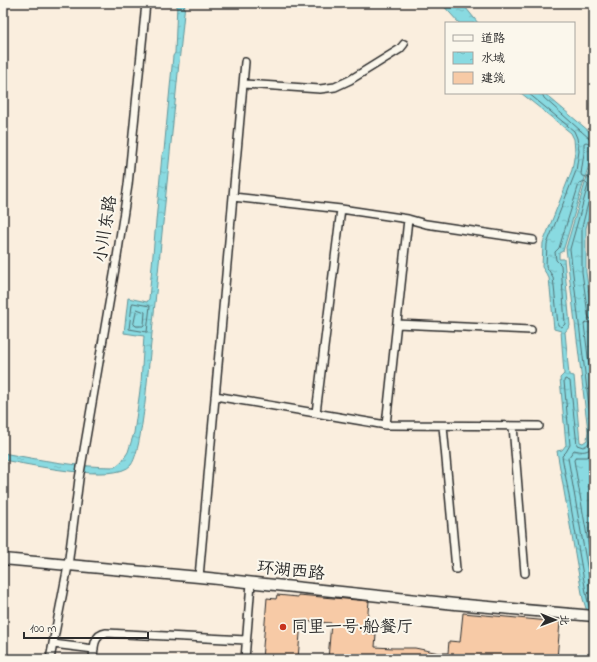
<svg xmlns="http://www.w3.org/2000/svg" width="597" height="662" viewBox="0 0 597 662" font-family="'Indie Flower','LXGW WenKai TC',sans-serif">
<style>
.water{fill:url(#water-ripples);stroke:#639498}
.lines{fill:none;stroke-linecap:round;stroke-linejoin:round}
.shore{stroke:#517174;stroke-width:1}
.building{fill:#f7caa6;stroke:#2b2b2b}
.minor-casing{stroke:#2b2b2b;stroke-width:10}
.secondary-casing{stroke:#2b2b2b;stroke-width:13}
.minor{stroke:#fbf7ec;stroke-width:7}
.secondary{stroke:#fbf7ec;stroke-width:10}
.poi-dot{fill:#c8321e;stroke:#fbf7ec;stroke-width:1.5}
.labels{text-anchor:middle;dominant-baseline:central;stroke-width:4;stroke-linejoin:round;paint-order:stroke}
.street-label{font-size:17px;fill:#2b2b2b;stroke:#fbf7ec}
.poi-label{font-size:17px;fill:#2b2b2b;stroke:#fbf7ec;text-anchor:start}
</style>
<defs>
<pattern id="water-ripples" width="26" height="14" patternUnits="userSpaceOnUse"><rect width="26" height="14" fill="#89dae1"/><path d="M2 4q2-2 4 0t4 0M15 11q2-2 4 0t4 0" fill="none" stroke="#76bbc1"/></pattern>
</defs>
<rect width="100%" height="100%" fill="#faeede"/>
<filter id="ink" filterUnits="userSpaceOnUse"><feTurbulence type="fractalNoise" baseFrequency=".025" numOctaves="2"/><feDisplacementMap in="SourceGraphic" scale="8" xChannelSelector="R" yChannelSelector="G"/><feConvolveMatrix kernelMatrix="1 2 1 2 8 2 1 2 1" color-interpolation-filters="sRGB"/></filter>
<g filter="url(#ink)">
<!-- water -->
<path class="water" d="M177 3H185L145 403C143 416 139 454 131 465 115 484 27 464 3 460V453C41 460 77 467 115 467L122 461 128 452 134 433 141 383 144 336 124 333 128 298 147 302 149 299 162 155 164 151 173 56 175 53Z
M441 3H462L478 23H459Z
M521 93H544L590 132 593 137 594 148 563 251 559 253V259H564L570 326 565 332 569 375 574 376 580 442 583 443 587 440 588 431 566 248 594 153V197L586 228V272L592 314 594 318V659H588L591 650 592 627 583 599 557 451 562 450 566 445 560 378 564 374 561 331 554 329 549 278 542 267 543 243 572 170 575 152 574 139 571 133Z"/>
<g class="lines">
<!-- shore -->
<path class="shore" d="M528 93 574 131 577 138 579 151 576 171 547 244 546 266 553 277 558 325 562 327 565 324 561 265 556 260 555 252 559 248 579 184 584 181 588 185 570 249 592 431C591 439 591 444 583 447L577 445 570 381 565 379 564 381 570 445 566 452 562 456 587 598 590 610
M542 93 544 98 590 139 594 140
M594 145 586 142 584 143V153L581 174 582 176C593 177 594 184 592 193L594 195
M594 200H591L588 203 582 227V272L588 315 590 319H594
M133 303 150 306 147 332 129 329 132 305Z
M137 309 145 312 144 325 143 326H136L134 324Z
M594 324 586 322 584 324 594 406
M594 445C588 453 582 452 574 450L568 458 594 606
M594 454 586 457H576L574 460 594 577"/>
</g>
<!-- building -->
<path class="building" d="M277 595 298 597V595L369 601 366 633 376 634 375 647 393 648H415L439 653H448L449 641 460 642 463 613 560 622 557 659H328L331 623 301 621 298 659H262L267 598 276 599Z"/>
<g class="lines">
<!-- minor casing -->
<g class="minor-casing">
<path id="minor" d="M244 84 320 89 335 87 350 80 400 49 404 44
M233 197 341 209 408 219 426 224 533 240
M397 324 531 330
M215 396 386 425 539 426
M316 413 341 209
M386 425 408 219
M443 426 456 569
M513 426 525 573
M199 577 245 62
M53 644 94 649
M50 659 68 566 79 479 117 257 128 185 146 3
M93 659C94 648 93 635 106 633L246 640
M245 659 251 583"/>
</g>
<!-- secondary casing -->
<g class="secondary-casing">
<path id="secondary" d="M3 559 199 577 455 604 594 616"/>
</g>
<!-- minor -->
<use href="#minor" class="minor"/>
<!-- secondary -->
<use href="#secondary" class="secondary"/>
</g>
</g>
<!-- markers -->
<circle class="poi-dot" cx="283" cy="627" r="4"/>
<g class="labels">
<!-- street labels -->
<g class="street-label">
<text transform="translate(106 229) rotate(-81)">小川东路</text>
<text transform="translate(291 571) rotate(6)">环湖西路</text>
</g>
<!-- poi labels -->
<g class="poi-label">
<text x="291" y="627">同里一号·船餐厅</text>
</g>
</g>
<!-- margin -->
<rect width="597" height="662" fill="none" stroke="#fbf7ec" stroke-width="16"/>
<rect x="8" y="8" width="581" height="646" fill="none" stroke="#2b2b2b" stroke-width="1.5" filter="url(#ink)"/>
<!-- legend -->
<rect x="445" y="22" width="130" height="72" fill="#fbf7ec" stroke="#a8a59f"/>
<rect x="453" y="35" width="20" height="6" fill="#fbf7ec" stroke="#a8a59f"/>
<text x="481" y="42" font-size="12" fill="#2b2b2b">道路</text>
<rect x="453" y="52" width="20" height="12" fill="url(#water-ripples)" stroke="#a8a59f"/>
<text x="481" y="62" font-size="12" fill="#2b2b2b">水域</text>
<rect x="453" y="72" width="20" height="12" fill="#f7caa6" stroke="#a8a59f"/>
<text x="481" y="82" font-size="12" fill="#2b2b2b">建筑</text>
<!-- north arrow -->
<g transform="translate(555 620) rotate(91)" stroke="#fbf7ec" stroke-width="3" paint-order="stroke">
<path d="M0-3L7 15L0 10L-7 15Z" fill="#2b2b2b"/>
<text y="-6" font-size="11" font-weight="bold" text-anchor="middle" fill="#2b2b2b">北</text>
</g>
<!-- scale -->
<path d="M24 632v6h124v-6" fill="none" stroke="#2b2b2b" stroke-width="2"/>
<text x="30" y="632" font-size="12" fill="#2b2b2b" stroke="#fbf7ec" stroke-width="3" paint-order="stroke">100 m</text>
</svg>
